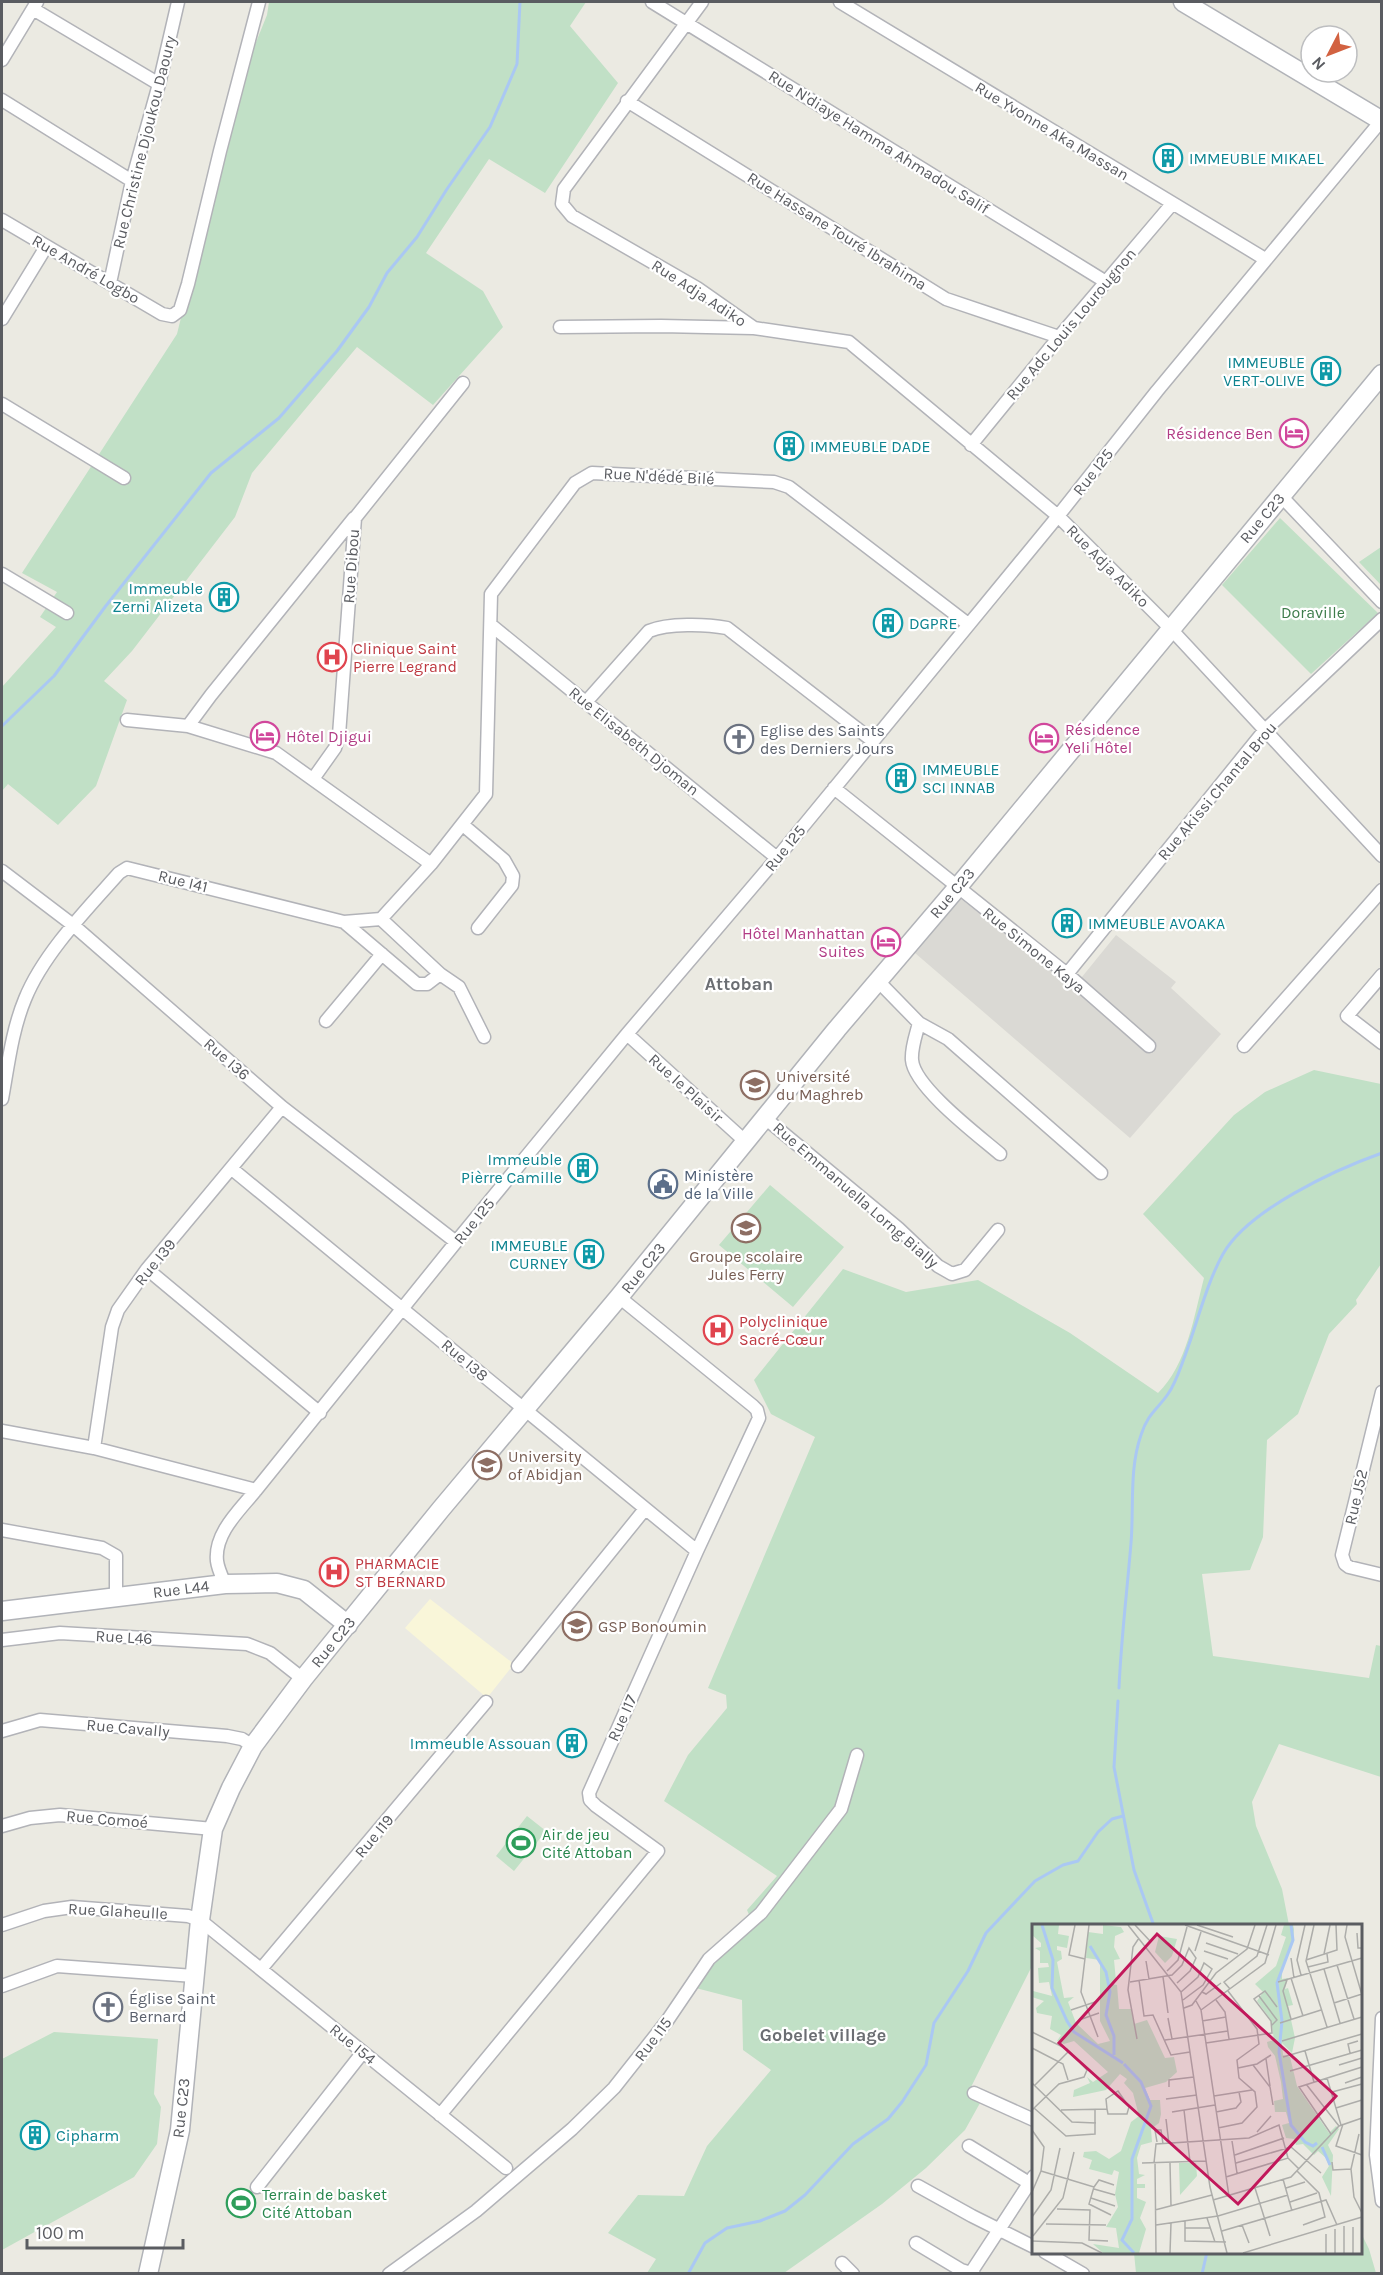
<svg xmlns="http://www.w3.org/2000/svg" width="1383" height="2275" viewBox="0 0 1383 2275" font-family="Karla,sans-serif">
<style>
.commercial{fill:#f9f6d9}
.industrial{fill:#dad9d4}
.green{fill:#c1e0c6}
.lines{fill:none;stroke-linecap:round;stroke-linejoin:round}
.stream{stroke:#aac8f3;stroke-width:3}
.street-casing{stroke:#b2b3b8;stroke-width:15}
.secondary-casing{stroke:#b1b3b8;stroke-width:21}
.street{stroke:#fff;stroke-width:12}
.secondary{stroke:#fff;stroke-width:18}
.labels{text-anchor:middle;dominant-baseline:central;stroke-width:4.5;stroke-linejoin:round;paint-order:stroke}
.street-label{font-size:16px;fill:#5a5c61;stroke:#fff}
.culture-label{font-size:16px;fill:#0d838f;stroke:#fff;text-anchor:start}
.hotel-label{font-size:16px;fill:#b23c85;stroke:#fff;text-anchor:end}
.park-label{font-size:16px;fill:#3e7c4b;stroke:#fff}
.health-label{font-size:16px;fill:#be3a42;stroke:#fff;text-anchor:start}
.worship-label{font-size:16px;fill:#5b616d;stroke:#fff;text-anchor:start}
.education-label{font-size:16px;fill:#785e54;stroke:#fff;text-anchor:start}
.service-label{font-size:16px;fill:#4e5e75;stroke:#fff;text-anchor:start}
.leisure-label{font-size:16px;fill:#27864d;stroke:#fff;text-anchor:start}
.neighbourhood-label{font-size:18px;font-weight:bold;fill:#6b6e73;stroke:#fff}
.inset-river{fill:none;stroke:#aac8f3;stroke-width:3}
.inset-road{fill:none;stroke:#adadaa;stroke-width:1.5}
.view{fill:#c2185b;fill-opacity:0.15;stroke:#c2185b;stroke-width:3}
.inset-edge{fill:none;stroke:#5a5c61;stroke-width:3}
</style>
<rect width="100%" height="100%" fill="#ebeae2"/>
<!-- commercial -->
<path class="commercial" d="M430 1599 514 1664 487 1698 405 1628Z"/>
<!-- industrial -->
<path class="industrial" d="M961 899 1073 988 1116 935 1176 982 1171 988 1221 1034 1130 1138 915 953Z"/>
<!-- green -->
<path class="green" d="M269 2H586L570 26 618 83 545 193 489 159 426 253 483 291 503 327 433 405 357 347 252 473 235 517 132 651 104 681 127 700 96 786 58 825 8 784 2 791V687L56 627 40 617 57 592 22 573 177 334 238 87 267 15Z
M1280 518 1378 613 1311 674 1222 585Z
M1381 547V585L1359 562Z
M1314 1070 1381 1084V1264L1356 1300 1357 1304 1329 1334 1298 1414 1267 1440 1263 1537 1250 1570 1202 1574 1213 1656 1369 1678 1376 1645 1381 1646V1777L1279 1744 1252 1802 1256 1826 1282 1889 1289 1925 1034 1926 1033 1964 968 2093 980 2103 965 2130 926 2168 882 2204 784 2273H647L656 2259 608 2233 638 2195 684 2196 707 2146 771 2070 743 2050 742 2000 692 1987 753 1924 747 1910 777 1876 664 1801 688 1755 727 1708 726 1695 708 1688 815 1437 771 1414 754 1380 843 1269 906 1292 978 1280 1070 1333 1158 1393C1187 1365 1194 1316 1204 1278L1143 1214 1234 1115 1265 1092Z
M770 1185 844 1247 793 1307 719 1245Z
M527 1816 546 1831 514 1871 496 1856Z
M54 2032 158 2039 154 2094 161 2107 157 2144 134 2177 2 2250V2059Z
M1361 2233 1369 2249 1376 2273H1136L1134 2253 1360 2252Z"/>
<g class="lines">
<!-- stream -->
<path class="stream" d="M2 726 54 676 105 607 211 473 279 418 337 351 369 307 387 273 417 237 447 189 490 127 517 64 520 2
M1119 1688C1121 1640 1127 1592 1131 1543 1134 1508 1129 1469 1141 1435 1148 1413 1157 1410 1168 1394 1175 1384 1179 1372 1183 1361 1196 1328 1206 1284 1223 1254 1248 1210 1334 1170 1382 1153
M1118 1701 1114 1767 1134 1870 1154 1926
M688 2274 705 2243 727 2228 760 2221 785 2211 805 2195 853 2144 888 2119 902 2102 926 2065 934 2023 968 1971 986 1933 1035 1881 1063 1865 1078 1861 1098 1832 1112 1819 1123 1816
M1202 2274 1207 2252"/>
<!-- street casing -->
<g class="street-casing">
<path id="street" d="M652 2 1106 282
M702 2 564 189 562 204 572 216 697 288 754 328 849 342 1058 516 1170 628 1382 856
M840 2 1265 259
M33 9 159 84
M2 60 37 2
M2 100 132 181
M627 101 946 299 1059 337
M2 220 162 314 172 316 180 310 188 284 220 151 259 2
M110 283 132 181 159 84 178 2
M2 319 46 247
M560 327 661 326 753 328
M2 404 124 478
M971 445 1059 337 1172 204
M1281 496 1382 602
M2 574 67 613
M491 625 777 858
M586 702 649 631C668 623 706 624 727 628L873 741
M127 720 188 726 276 753 431 864
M188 726 211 695 354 518
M313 779 335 748 339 735 355 518 463 383
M834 788 1067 974 1149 1046
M463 825 504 860 513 876 512 885 478 928
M2 871 73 925 282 1107 456 1242
M381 919 440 974 459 987 484 1037
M344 922 417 984H427L440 974
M1067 974 1264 731 1382 619
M1382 975 1347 1016 1382 1043
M878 981 919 1023 948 1039 1101 1173
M326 1021 382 954
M919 1023C916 1035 911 1048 912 1060 914 1087 979 1136 1000 1154
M627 1034 746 1142
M1244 1046 1382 890
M2 1099C8 1066 12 1030 25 999 43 954 87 909 119 873L127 868 344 922 381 919 431 864 486 794 491 594 575 483 592 473 774 482 789 487 968 624
M765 1118 898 1228 938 1266 952 1274 965 1270 998 1230
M232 1169 697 1551
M147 1269 320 1413
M1382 1392 1342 1555 1345 1564 1349 1567 1382 1575
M2 1431 94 1448 256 1490
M94 1448 112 1327 118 1310 147 1269 282 1107
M2 1530 102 1548 116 1556V1597
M225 1584C222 1577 218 1569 217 1561 214 1533 240 1510 256 1490L456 1242 627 1034 777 858 1058 516 1157 391 1381 121
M2 1640 60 1633 247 1644 270 1653 303 1679
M518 1666 645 1509
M2 1731 40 1720 227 1736 242 1739 253 1746
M2 1826 30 1818 60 1815 213 1829
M2 1925 44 1911 72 1907 188 1916 200 1920 506 2168
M261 1969 486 1702
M2 1986 57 1966 194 1976
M1382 2018 1376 2155 1382 2201
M974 2093 1034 2120
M440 2115 658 1851 596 1806 590 1800 589 1793 697 1551 759 1418 757 1410 753 1406 619 1297
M969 2146 1034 2186
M918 2186 972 2216 1034 2247
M257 2187 363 2052
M916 2243 961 2270 974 2274
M1045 2252 1083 2274
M842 2263 853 2274
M389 2274 476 2211 572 2129 614 2088 667 2021 709 1959 761 1913 841 1809 857 1755
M970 2274 1034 2176"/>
</g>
<!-- secondary casing -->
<g class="secondary-casing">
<path id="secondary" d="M1183 2 1382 121
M2 1611 225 1584 277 1583 304 1590 348 1625
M148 2274 180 2130 200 1920 213 1829 231 1788 253 1746 303 1679 441 1509 619 1297 837 1029 957 888 1382 374"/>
</g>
<!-- street -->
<use href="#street" class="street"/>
<!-- secondary -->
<use href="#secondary" class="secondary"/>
</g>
<!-- icons -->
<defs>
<g id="building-ring" transform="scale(1.5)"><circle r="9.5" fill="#fff" stroke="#0f9aa8" stroke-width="1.5"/><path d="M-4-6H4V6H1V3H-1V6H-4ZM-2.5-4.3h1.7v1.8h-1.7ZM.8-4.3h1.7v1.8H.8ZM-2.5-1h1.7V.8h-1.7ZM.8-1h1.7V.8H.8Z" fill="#0f9aa8"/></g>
<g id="hotel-ring" transform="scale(1.5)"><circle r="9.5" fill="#fff" stroke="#d1479c" stroke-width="1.5"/><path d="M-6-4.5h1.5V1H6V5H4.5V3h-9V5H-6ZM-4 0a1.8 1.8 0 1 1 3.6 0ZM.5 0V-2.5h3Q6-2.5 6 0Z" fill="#d1479c"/></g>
<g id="hospital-ring" transform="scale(1.5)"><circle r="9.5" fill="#fff" stroke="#e0444e" stroke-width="1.5"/><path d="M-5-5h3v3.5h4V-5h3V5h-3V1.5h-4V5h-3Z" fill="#e0444e"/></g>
<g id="church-ring" transform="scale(1.5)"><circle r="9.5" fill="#fff" stroke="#6b7280" stroke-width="1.5"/><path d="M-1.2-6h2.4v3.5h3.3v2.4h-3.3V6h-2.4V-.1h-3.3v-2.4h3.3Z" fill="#6b7280"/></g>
<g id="university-ring" transform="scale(1.5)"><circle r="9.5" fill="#fff" stroke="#8d6e63" stroke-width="1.5"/><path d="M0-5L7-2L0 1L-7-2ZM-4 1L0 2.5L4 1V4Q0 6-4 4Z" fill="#8d6e63"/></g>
<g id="civic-ring" transform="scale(1.5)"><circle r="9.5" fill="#fff" stroke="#5c6f8a" stroke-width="1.5"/><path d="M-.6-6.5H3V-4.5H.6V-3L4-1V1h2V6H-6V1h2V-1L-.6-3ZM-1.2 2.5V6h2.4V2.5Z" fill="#5c6f8a"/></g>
<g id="school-ring" transform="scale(1.5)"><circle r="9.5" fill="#fff" stroke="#8d6e63" stroke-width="1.5"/><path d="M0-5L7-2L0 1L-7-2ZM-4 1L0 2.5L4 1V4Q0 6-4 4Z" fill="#8d6e63"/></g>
<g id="stadium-ring" transform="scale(1.5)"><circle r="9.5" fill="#fff" stroke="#2e9e5b" stroke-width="1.5"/><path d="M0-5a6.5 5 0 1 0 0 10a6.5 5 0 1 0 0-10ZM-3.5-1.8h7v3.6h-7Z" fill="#2e9e5b"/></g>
</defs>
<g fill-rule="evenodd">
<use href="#building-ring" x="1168" y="158"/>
<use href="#building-ring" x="1326" y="371"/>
<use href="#hotel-ring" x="1294" y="433"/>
<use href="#building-ring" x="789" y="446"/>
<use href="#building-ring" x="224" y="597"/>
<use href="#building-ring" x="888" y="623"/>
<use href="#hospital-ring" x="332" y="657"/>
<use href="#hotel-ring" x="265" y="736"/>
<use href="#hotel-ring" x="1044" y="738"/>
<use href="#church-ring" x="739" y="739"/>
<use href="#building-ring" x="901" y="778"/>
<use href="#building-ring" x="1067" y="923"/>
<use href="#hotel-ring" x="886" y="942"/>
<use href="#university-ring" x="755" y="1085"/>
<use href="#building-ring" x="583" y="1168"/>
<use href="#civic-ring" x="663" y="1184"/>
<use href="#school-ring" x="746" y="1228"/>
<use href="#building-ring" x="589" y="1254"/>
<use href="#hospital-ring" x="718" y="1330"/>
<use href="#university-ring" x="487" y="1465"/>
<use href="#hospital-ring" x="334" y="1572"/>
<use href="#school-ring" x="577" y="1626"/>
<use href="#building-ring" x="572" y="1743"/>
<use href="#stadium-ring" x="521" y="1843"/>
<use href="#church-ring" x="108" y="2007"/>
<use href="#building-ring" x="35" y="2135"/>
<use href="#stadium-ring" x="241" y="2203"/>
</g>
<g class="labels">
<!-- street labels -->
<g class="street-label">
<text transform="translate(1052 131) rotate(31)">Rue Yvonne Aka Massan</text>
<text transform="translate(144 142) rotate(-76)">Rue Christine Djoukou Daoury</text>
<text transform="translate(879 142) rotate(32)">Rue N'diaye Hamma Ahmadou Salif</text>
<text transform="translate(837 231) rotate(32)">Rue Hassane Touré Ibrahima</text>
<text transform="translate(86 269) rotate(30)">Rue André Logbo</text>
<text transform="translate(699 293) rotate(33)">Rue Adja Adiko</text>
<text transform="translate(1071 324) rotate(-50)">Rue Adc Louis Lourougnon</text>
<text transform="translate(1093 472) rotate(-52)">Rue I25</text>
<text transform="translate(659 476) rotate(3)">Rue N'dédé Bilé</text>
<text transform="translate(1262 518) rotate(-50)">Rue C23</text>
<text transform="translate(351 566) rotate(-86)">Rue Dibou</text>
<text transform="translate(1108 566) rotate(45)">Rue Adja Adiko</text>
<text transform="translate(634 741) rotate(39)">Rue Elisabeth Djoman</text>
<text transform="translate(1217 791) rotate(-50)">Rue Akissi Chantal Brou</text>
<text transform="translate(785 848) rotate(-51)">Rue I25</text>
<text transform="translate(183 881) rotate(14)">Rue I41</text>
<text transform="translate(952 893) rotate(-50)">Rue C23</text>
<text transform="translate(1034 950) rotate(39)">Rue Simone Kaya</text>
<text transform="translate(227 1059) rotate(41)">Rue I36</text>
<text transform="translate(686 1088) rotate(42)">Rue le Plaisir</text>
<text transform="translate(856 1195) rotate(41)">Rue Emmanuella Lorng Bially</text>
<text transform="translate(474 1221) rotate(-51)">Rue I25</text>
<text transform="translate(155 1262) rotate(-51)">Rue I39</text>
<text transform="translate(643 1268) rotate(-51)">Rue C23</text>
<text transform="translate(465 1360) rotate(40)">Rue I38</text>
<text transform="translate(1356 1497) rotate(-77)">Rue J52</text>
<text transform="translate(181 1589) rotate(-7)">Rue L44</text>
<text transform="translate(124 1637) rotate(3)">Rue L46</text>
<text transform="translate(333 1642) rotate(-51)">Rue C23</text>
<text transform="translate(622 1718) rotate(-66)">Rue I17</text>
<text transform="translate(128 1728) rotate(5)">Rue Cavally</text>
<text transform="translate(107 1819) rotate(5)">Rue Comoé</text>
<text transform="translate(374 1836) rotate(-50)">Rue I19</text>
<text transform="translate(118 1911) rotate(3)">Rue Glaheulle</text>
<text transform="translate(653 2039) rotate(-53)">Rue I15</text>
<text transform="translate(353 2044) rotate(39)">Rue I54</text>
<text transform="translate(181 2108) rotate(-84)">Rue C23</text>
</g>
<!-- culture labels -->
<g class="culture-label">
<text x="1189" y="158">IMMEUBLE MIKAEL</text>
<text x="1305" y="362" text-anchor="end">IMMEUBLE<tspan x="1305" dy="18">VERT-OLIVE</tspan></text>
<text x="810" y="446">IMMEUBLE DADE</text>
<text x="203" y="588" text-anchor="end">Immeuble<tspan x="203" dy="18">Zerni Alizeta</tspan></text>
<text x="909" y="623">DGPRE</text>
<text x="922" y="769">IMMEUBLE<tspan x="922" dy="18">SCI INNAB</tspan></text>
<text x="1088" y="923">IMMEUBLE AVOAKA</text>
<text x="562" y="1159" text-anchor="end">Immeuble<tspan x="562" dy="18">Pièrre Camille</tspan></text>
<text x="568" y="1245" text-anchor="end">IMMEUBLE<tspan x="568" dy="18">CURNEY</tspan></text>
<text x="551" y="1743" text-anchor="end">Immeuble Assouan</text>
<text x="56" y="2135">Cipharm</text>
</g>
<!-- hotel labels -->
<g class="hotel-label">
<text x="1273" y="433">Résidence Ben</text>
<text x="1065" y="729" text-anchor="start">Résidence<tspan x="1065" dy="18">Yeli Hôtel</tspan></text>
<text x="286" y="736" text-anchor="start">Hôtel Djigui</text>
<text x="865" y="933">Hôtel Manhattan<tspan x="865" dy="18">Suites</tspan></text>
</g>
<!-- park labels -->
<g class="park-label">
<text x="1313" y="612">Doraville</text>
</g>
<!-- health labels -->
<g class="health-label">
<text x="353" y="648">Clinique Saint<tspan x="353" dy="18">Pierre Legrand</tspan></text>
<text x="739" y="1321">Polyclinique<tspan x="739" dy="18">Sacré-Cœur</tspan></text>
<text x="355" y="1563">PHARMACIE<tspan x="355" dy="18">ST BERNARD</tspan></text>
</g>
<!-- worship labels -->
<g class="worship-label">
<text x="760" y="730">Eglise des Saints<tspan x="760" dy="18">des Derniers Jours</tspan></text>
<text x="129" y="1998">Église Saint<tspan x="129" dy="18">Bernard</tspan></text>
</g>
<!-- education labels -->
<g class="education-label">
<text x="776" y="1076">Université<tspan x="776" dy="18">du Maghreb</tspan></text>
<text x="746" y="1256" text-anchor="middle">Groupe scolaire<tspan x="746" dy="18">Jules Ferry</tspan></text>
<text x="508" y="1456">University<tspan x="508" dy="18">of Abidjan</tspan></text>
<text x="598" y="1626">GSP Bonoumin</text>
</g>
<!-- service labels -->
<g class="service-label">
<text x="684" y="1175">Ministère<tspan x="684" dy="18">de la Ville</tspan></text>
</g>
<!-- leisure labels -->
<g class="leisure-label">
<text x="542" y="1834">Air de jeu<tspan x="542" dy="18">Cité Attoban</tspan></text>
<text x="262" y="2194">Terrain de basket<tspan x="262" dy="18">Cité Attoban</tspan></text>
</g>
<!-- neighbourhood labels -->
<g class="neighbourhood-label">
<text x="739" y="984">Attoban</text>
<text x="823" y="2035">Gobelet village</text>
</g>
</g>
<!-- overview -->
<g transform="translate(1032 1924)">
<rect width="330" height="330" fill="#ebeae2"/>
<path d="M0 1H27L26 10 37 12 35 24 25 22V26L29 27 30 35 25 38 32 74 42 73 36 78 44 99 66 120 78 117 68 97V36L54 34 56 8 71 10V1L89 3 92 8 83 12 82 23 88 35 82 36 84 57 79 60 85 61 87 85H99L102 100 115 96 133 134 142 133 145 148 134 158 113 164 118 176H128L129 190 127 199 119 205 120 218 109 221 105 234 107 250 113 251 105 255V260H113V264H105V274L114 278 108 294 114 305 107 329H71L61 320 87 324 84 304 74 303 86 283 83 270 87 248 82 246 80 251 57 245 60 236 51 233 52 228 64 227 77 235 89 227 99 198 107 192 101 169 92 159 95 155 88 150 74 166 41 173 42 166 58 159 55 153 61 158 76 148 42 117 32 120 25 117 29 111 18 105 20 92 5 89 4 84 12 77 0 73 1 67 20 72 17 58 7 59 6 44 17 43 16 39H8V27L3 24 9 23V19L0 11ZM252 1H261L262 5 261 18 250 46V55L256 54 253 65 256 64 261 81 256 82 263 114 260 129 250 119 251 131 258 133 265 162 297 209 304 202 307 205 296 221 301 231 299 272 290 253 297 242 294 234 286 227 282 231 271 220 264 221 262 215 254 214 250 201 257 199 254 188H243L242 177 251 175 249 158 243 132 236 123 235 118 242 116 239 96 225 77 231 68 223 60 244 42 254 13 249 11ZM127 12 145 15 140 32 133 39 123 28ZM147 239H164L165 252 148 271Z" fill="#c1e0c6"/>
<path class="inset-river" d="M10 1 21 36 20 64 35 97 42 108 91 139M259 1 261 16 245 59 250 97 247 128 259 201 273 218 281 222 285 219M58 22 74 48 78 68 74 91 82 112V131M92 140 109 158 119 182 100 235V295L90 316 102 329M290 223 298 241"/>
<path class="inset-road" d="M43 1 37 31 53 35M57 1 49 68 66 113M96 1 149 68 178 263 195 329M103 1 118 17M153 1 237 31M165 1 201 13M282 1 274 37 295 103M315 1 313 13 330 71M325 9 326 24H330M174 19 206 30M163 27 169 8M172 27 196 35M292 30 298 1M259 34 262 54M274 36 305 26 304 1M114 37 117 55M305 41 322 95M276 43 296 38 295 30M292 45 308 99M135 47 146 36 155 3M269 51 265 36 273 1M131 53 136 89M259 54 271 92M107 56 112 92 121 91 139 131 158 128M255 56 251 67 259 95M98 58 140 51 150 41 157 24 164 34 158 47 145 59M246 58 330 34M198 65 192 58 225 32 235 1M149 68 166 53 172 39 180 45 171 61 151 76M170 68 174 70 189 59M227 72 245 96 240 101M184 76 193 88 197 115M164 77 169 86 197 272M302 79 330 70M152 84 160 81 184 49 215 25 223 1M39 86 66 77M169 86 233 39 244 1M136 94 140 115M47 96 67 89M170 97 194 93M248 99 289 86M0 108 35 125 55 146 52 153 27 160 0 186M105 115 96 66 101 23 107 14M133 116 196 107M250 117 330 93M174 119 240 109 239 97 222 75 233 67 245 83M0 124 31 140 36 156M273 127 282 158M318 129 316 120 326 117M251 133 330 110M234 135 238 162M221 141 238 163 241 181M307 141 330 134M206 144 225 140 239 131M258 147 330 126M295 154 309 201M0 159 40 198 64 199M313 159 330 153M274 160 307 202M3 161 37 127M137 163V156L162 153M300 168 330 160M182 172 220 166M134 175 165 171M2 184 34 212 63 210V186M304 184 330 176M29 186 75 185 76 190H95L97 183 86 167 74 175 75 185M152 186 158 238M140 188 183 181M184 188 204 184 209 178 207 168M134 195 137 220M311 200 304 222 330 231M186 204 210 199 225 183 223 168 207 154 205 136 227 120 225 105 196 67M0 206 12 223 9 247 0 268M225 208 239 192M299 210 267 163 330 143M327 210 319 245 322 273 330 289M200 217 205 249M125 218 123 206H129L131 220M203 231 252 214M300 238 301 246 319 245M110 239 174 237M122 239 124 220 217 214 247 201 256 234M123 239 124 329M138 239 139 282M204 239 259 223 289 249M9 247 62 263 57 280 79 291M265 247 287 269 293 293 271 301M194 253 256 234 267 245M251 255 260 287M62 263 67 256 82 261M223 264 238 312M254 264 273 258M62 265 83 271M59 274 83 282M181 276 259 253 307 202 330 194M258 278 285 269M25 285 58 286 57 316 76 317M123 286 180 271M0 293 19 266 28 224M175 294 183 318M153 297V317L194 318M14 300 74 301M124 301 186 292 256 271M210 301 217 319M321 303V329M153 304H178M190 307 294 276 305 301M1 312 31 274 42 228M0 317 50 319 70 329M138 329 139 299M211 329 330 293M294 329V310M303 329V305M312 329V302"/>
<path class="view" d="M125 10 304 172 206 280 27 119Z"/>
<rect width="330" height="330" class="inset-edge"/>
</g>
<!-- border -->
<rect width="1383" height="2275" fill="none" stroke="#5a5c61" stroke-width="6"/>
<!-- north arrow -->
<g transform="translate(1329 54) rotate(228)"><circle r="28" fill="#ffffff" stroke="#bdbec0" stroke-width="1.5"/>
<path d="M0-4.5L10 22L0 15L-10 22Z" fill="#d26241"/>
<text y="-9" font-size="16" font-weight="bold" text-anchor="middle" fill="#5a5c61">N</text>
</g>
<!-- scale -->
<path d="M27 2239v9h156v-9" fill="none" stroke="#5a5c61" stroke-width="3"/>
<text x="36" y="2239" font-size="18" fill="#5a5c61" stroke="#ffffff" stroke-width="4.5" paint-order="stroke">100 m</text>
</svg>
